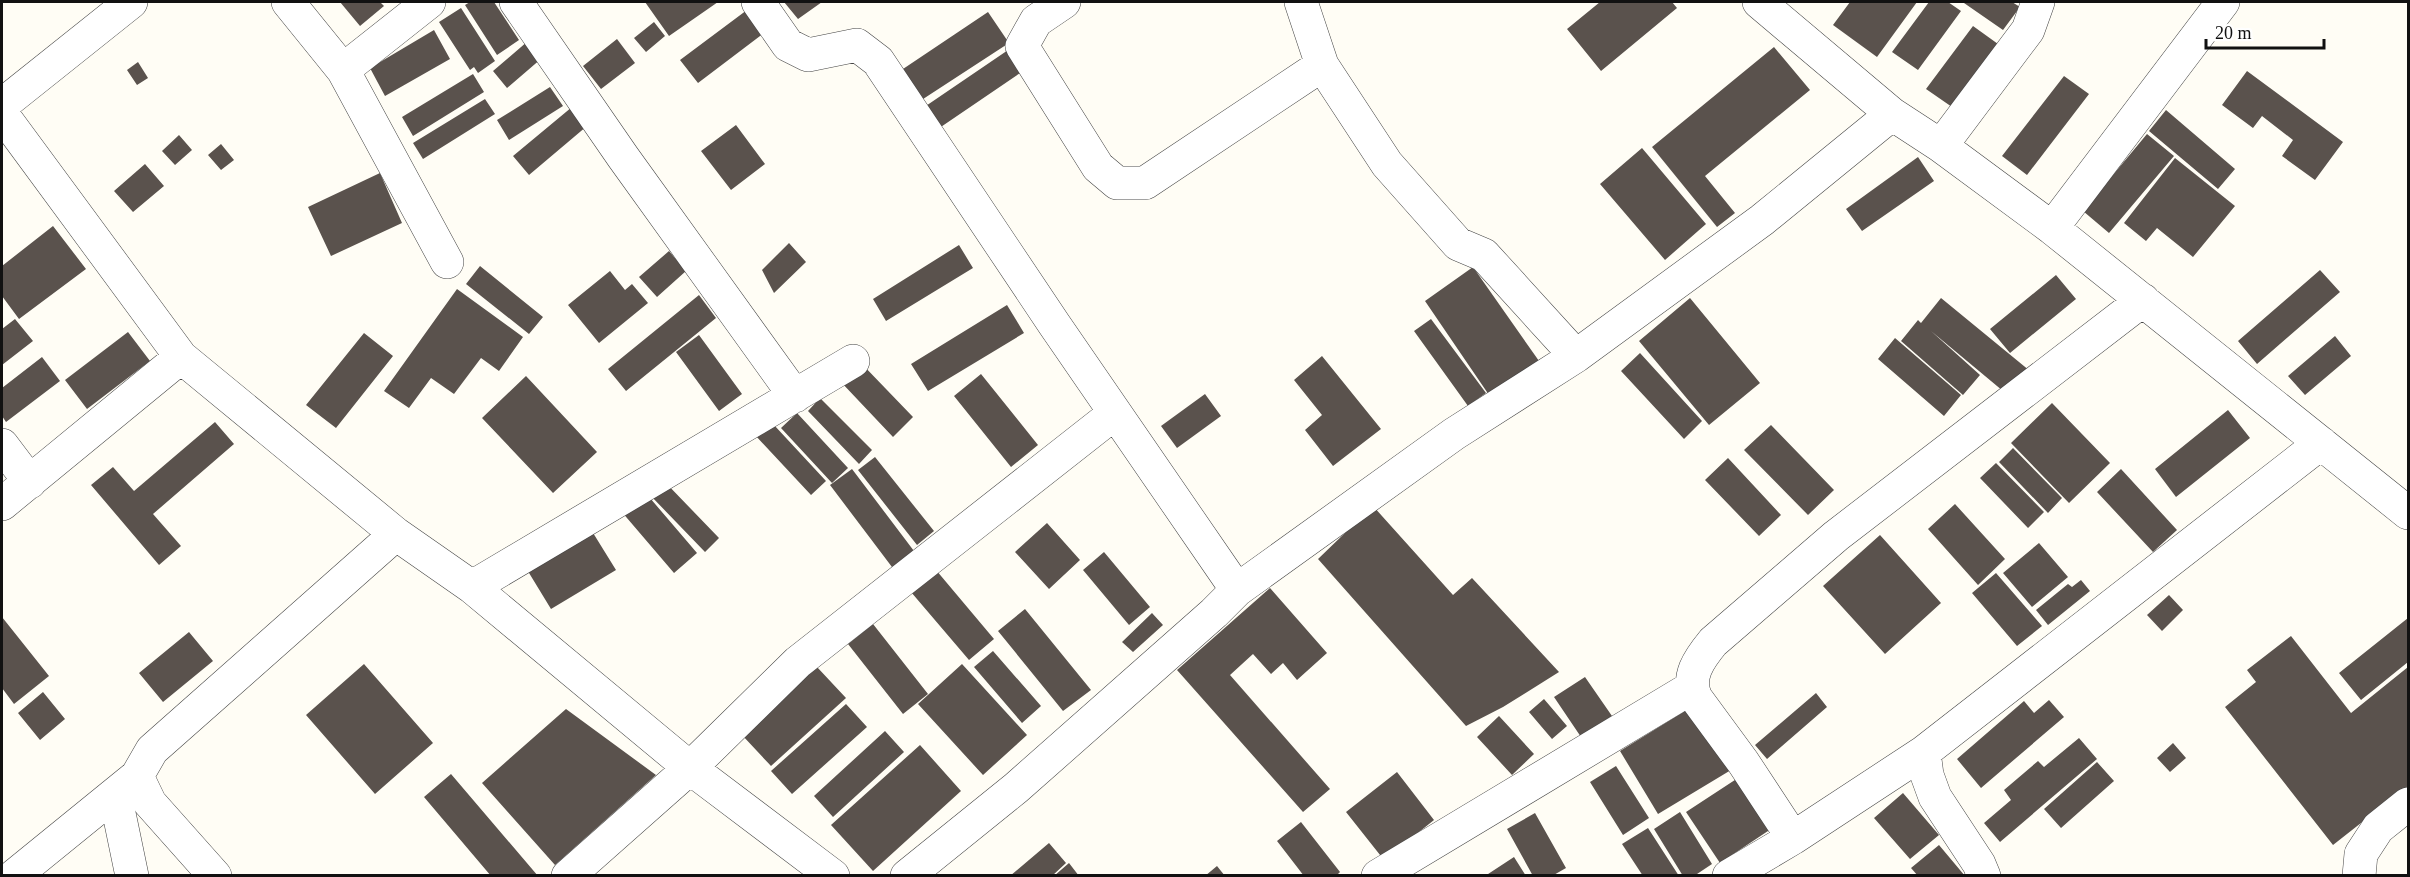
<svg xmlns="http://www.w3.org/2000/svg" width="2410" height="877" viewBox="0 0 2410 877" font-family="'Times New Roman',serif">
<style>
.building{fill:#5a524d}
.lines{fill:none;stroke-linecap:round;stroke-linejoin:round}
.minor-casing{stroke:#444;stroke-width:34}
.minor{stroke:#fff;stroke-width:33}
</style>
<rect width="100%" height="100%" fill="#fffdf5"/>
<!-- building -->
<path class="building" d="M340 2H380L384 6 360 26Z
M470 2H494L519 40 497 55 465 5Z
M645 2H718L669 36Z
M784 2H822L798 19Z
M1600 2H1672L1677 8 1601 71 1567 29Z
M1850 2H1917L1877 57 1833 25Z
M1929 2H1948L1961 11 1918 70 1892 52Z
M1966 2H2012L2020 7 2003 30 1964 3Z
M461 8 495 61 478 73 474 67 470 70 439 22Z
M747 10 764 33 698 83 680 60Z
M988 12 1009 43 920 101 900 71Z
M654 22 665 36 646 52 634 38Z
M1973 26 1998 44 1952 107 1926 89Z
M434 30 450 59 385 96 370 68Z
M617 39 635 63 601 89 583 66Z
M528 41 542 58 507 88 493 71Z
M1014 46 1029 67 932 133 917 112Z
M1774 47 1810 90 1705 176 1735 213 1717 227 1652 147Z
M138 62 148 78 137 85 127 70Z
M2247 71 2343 142 2315 180 2282 156 2293 140 2262 116 2253 128 2222 105Z
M473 74 484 92 413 136 402 117Z
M2064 76 2089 94 2027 175 2002 156Z
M550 87 563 106 509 140 497 120Z
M485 99 495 114 423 159 413 143Z
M572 107 587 126 529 175 513 156Z
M2166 110 2235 169 2218 189 2149 131Z
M736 125 765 164 731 190 701 151Z
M2147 134 2174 156 2109 233 2083 211Z
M179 135 192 150 175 165 162 151Z
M221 144 234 160 221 170 208 155Z
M1642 148 1706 224 1665 260 1600 184Z
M1918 157 1934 181 1862 231 1846 209Z
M2175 158 2235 206 2193 257 2157 228 2146 241 2124 223Z
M145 164 164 186 133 212 114 191Z
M380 173 402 223 331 256 308 207Z
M53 226 86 269 19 319 2 296V266Z
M789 243 806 262 774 293 762 270Z
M959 245 973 268 886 321 873 299Z
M669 251 686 271 657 297 639 277Z
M480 266 543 317 529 334 466 284Z
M1473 267 1539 361 1489 395 1425 301Z
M2320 270 2340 292 2257 364 2238 341Z
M610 271 625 290 632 284 648 303 599 343 568 305Z
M2056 275 2076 299 2010 353 1990 329Z
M457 289 523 337 499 371 481 358 454 394 431 378 409 408 384 391Z
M699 295 716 318 626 391 608 369Z
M1690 298 1760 383 1709 425 1639 341Z
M1941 298 2030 371 2009 396 1931 331 1980 375 1963 395 1901 341 1918 320 1921 323Z
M1007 305 1024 333 928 391 911 364Z
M15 319 33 341 2 365V329Z
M1431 319 1486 393 1468 406 1414 331Z
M128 332 150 361 87 409 65 380Z
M364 333 393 356 336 428 306 405Z
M699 335 742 394 719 411 676 352Z
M2335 336 2351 356 2305 395 2288 376Z
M1895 338 1961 395 1944 416 1878 359Z
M1640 353 1702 421 1684 439 1621 371Z
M1322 356 1381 429 1333 466 1305 430 1322 415 1294 380Z
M42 357 60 381 6 422 2 416V388Z
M860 362 913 417 893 437 840 381Z
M981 374 1038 445 1011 467 954 396Z
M526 376 597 452 553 493 482 418Z
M1205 394 1221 416 1177 448 1161 426Z
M820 398 872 450 859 464 808 411Z
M2052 403 2110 463 2069 503 2011 443Z
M2228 410 2250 438 2176 497 2155 469Z
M797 413 848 468 832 483 781 428Z
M215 422 234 444 153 514 181 546 159 565 91 485 113 467 134 491Z
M774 425 826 481 811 495 755 435Z
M1771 425 1834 490 1808 515 1744 450Z
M2013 448 2062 498 2048 513 1999 462Z
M875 457 934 531 917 545 858 470Z
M1728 458 1781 515 1759 536 1705 480Z
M1996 463 2044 512 2028 528 1980 478Z
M852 469 917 555 895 571 830 485Z
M2121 469 2177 530 2153 552 2097 492Z
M664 481 719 538 705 552 650 495Z
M644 491 697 553 674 573 621 511Z
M1955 504 2005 559 1978 585 1928 529Z
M1373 506 1453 595 1472 578 1559 672 1503 707 1466 726 1318 559Z
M1047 523 1080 560 1049 589 1015 552Z
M590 528 616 570 551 609 526 568Z
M1880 535 1941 603 1885 654 1823 586Z
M2039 543 2068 577 2032 607 2003 573Z
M1104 552 1150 607 1129 625 1083 570Z
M936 570 994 639 969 660 911 592Z
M1996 573 2042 626 2017 646 1972 593Z
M2081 580 2090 591 2048 625 2036 610 2068 584 2072 587Z
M1270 588 1327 653 1297 680 1283 663 1271 674 1253 654 1230 675 1330 789 1303 812 1177 670Z
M2169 595 2183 610 2162 631 2147 615Z
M1025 609 1091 690 1063 711 998 631Z
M1152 613 1163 625 1133 652 1122 642Z
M2 617 49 676 14 704 2 688Z
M2408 618V662L2361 700 2339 673Z
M873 624 928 694 903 714 848 644Z
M189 632 213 661 163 702 139 673Z
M2291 636 2351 713 2408 667V786L2333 845 2225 707 2256 682 2247 670Z
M993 651 1041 706 1022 723 974 667Z
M364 664 433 743 375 794 306 715Z
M962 664 1027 735 983 775 918 704Z
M817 667 846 698 771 766 742 735Z
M1585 677 1612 716 1581 737 1554 697Z
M43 692 65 719 40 740 18 713Z
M1816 693 1827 707 1767 759 1755 745Z
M1544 699 1567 726 1552 739 1529 712Z
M2049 700 2064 717 1981 788 1957 759 2024 701 2034 713Z
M846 704 867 727 792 794 771 771Z
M1693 706 1731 770 1658 814 1620 751Z
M566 709 656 775 555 865 482 783Z
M1499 716 1534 754 1512 775 1477 737Z
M885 731 904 752 833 817 814 796Z
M2079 738 2097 759 2000 842 1984 823 2011 800 2004 790 2038 761 2044 767Z
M2173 743 2186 758 2170 772 2157 758Z
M920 745 961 791 873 871 831 825Z
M2097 762 2114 781 2061 828 2044 809Z
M1616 766 1649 818 1623 835 1590 782Z
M1397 772 1434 820 1384 860 1346 812Z
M451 774 538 876H491L424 797Z
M1741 776 1774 827 1720 863 1686 812Z
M1903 793 1939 835 1910 859 1874 818Z
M1680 812 1712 864 1694 876H1683L1654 829Z
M1535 813 1566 868 1552 876H1533L1507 829Z
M1301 822 1340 872 1336 876H1304L1277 841Z
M1648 828 1679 876H1643L1622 844Z
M1049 843 1066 863 1052 876H1010Z
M1939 845 1965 876H1918L1911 868Z
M1514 857 1526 876H1485Z
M1069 863 1079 876H1054Z
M1217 866 1225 876H1205Z"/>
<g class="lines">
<!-- minor casing -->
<g class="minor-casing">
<path id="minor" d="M288 2 343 70 447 262
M516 2 623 157 795 396
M758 2 788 45 808 55 857 45 878 61 1054 324 1237 590
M1064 2 1036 21 1022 46 1098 167 1117 183H1145L1322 65
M1301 2 1322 65 1387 164 1458 244 1484 255 1576 356
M1759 2 1892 114 1941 146 2052 228 2408 513
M343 70 429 2
M2 105 131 2
M2 114 181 357 396 534 472 587 690 768 833 876
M1941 146 2028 30 2038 2
M2052 228 2223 2
M2 445 30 482
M2 504 181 357
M472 587 853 361
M1924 752 1927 775 1935 797 1979 864 1984 876
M137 776 150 803 215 876
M115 794 132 876
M1793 838 1743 762 1696 698C1686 677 1699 659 1713 642L1836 536 2143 300
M14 876 137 776 152 750 396 534
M568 876 690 768 798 662 1115 413
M907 876 1016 788 1214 613 1237 590 1454 434 1576 356 1762 220 1892 114
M1378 876 1691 688
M1729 876 1793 838 1924 752 2321 443
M2359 876 2361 854 2378 828 2408 804"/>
</g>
<!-- minor -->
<use href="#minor" class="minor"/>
</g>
<!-- border -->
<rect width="2410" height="877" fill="none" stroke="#111111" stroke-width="6"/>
<!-- scale -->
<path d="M2206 39v9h118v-9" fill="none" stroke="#111111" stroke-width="3"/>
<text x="2215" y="39" font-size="18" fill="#111111" stroke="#ffffff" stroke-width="4.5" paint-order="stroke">20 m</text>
</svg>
